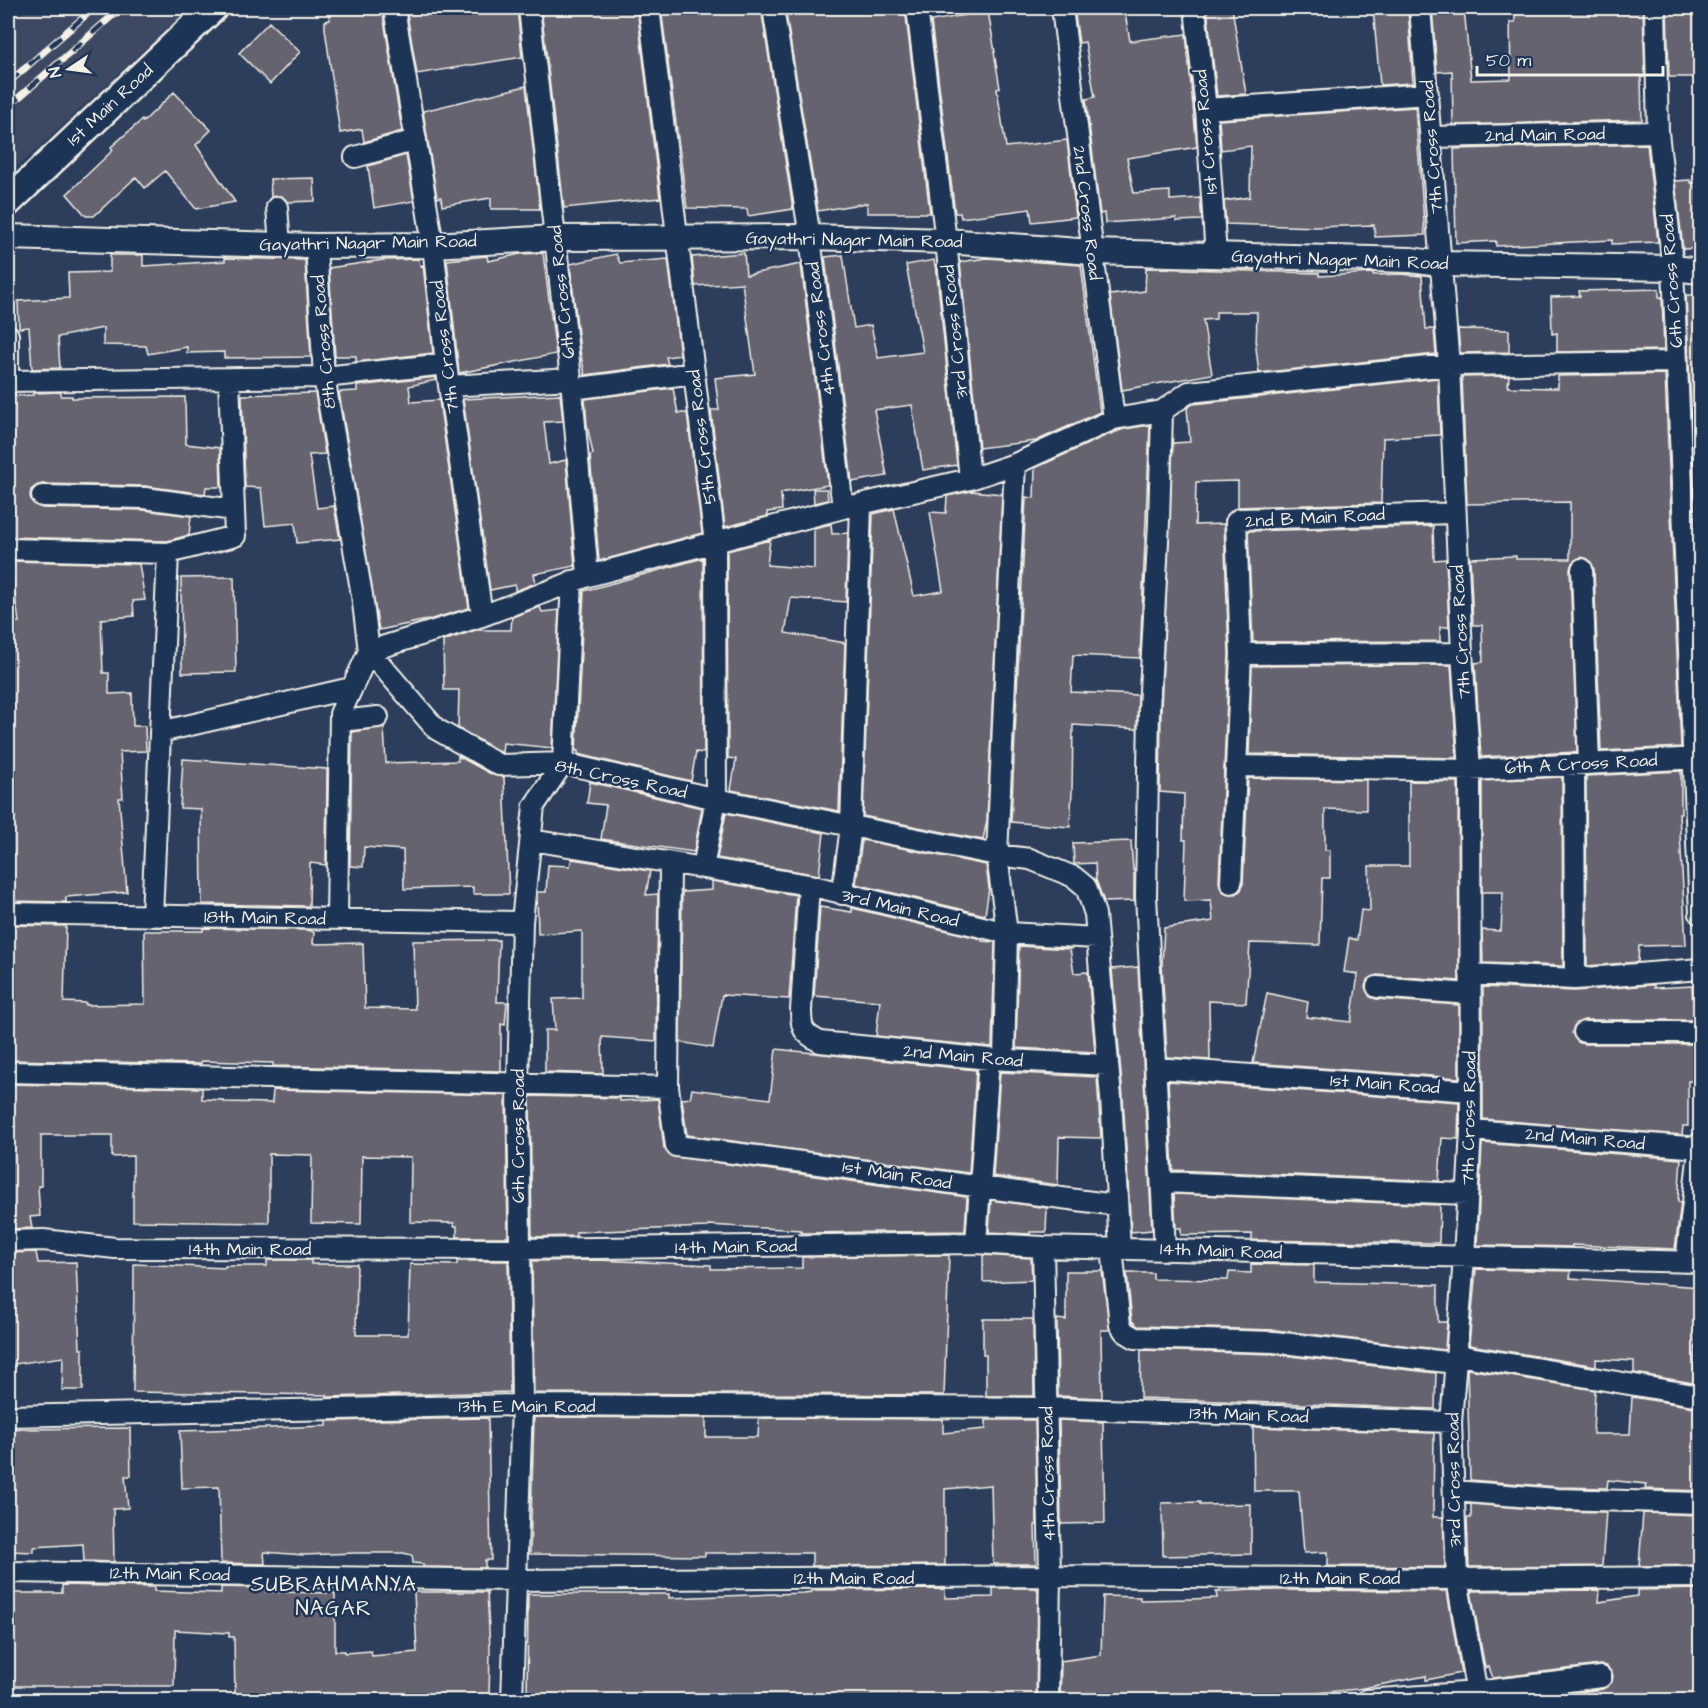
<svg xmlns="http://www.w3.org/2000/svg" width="1708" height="1708" viewBox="0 0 1708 1708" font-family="'Architects Daughter',sans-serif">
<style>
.built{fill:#3d4962}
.building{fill:#666470;stroke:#f4f1e8;stroke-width:1.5}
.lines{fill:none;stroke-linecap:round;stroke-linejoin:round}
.minor-casing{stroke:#f4f1e8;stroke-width:24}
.tertiary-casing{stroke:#f4f1e8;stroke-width:28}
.secondary-casing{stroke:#f4f1e8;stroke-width:32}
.minor{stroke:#1d3557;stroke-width:20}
.tertiary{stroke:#1d3557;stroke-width:24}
.secondary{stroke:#1d3557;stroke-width:27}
.rail-casing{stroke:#f4f1e8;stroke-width:7}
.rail{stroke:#1d3557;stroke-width:4.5;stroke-dasharray:14;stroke-linecap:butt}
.labels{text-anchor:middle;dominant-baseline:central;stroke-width:5;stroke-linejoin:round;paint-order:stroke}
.street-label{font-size:18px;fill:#f4f1e8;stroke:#1d3557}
.quarter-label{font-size:21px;letter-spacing:1.5px;fill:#f4f1e8;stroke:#1d3557}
</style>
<rect width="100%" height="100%" fill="#2c3e5c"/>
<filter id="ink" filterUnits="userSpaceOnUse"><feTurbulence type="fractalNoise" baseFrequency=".0167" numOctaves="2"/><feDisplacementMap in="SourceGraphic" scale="12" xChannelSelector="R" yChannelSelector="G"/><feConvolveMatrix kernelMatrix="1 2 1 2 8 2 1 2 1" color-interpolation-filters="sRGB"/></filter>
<g filter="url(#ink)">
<!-- built -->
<path class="built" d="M30 8H190L28 157 8 173V24Z"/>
<!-- building -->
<path class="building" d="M328 8H382L402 131 364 142 362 129 340 133 325 29V21L330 20Z
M406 8H517L522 57 417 74Z
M541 8H637L660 198 564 208Z
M661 8H761L793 209 748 216 747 209 687 208Z
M785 8H905L930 213H867V203L818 211Z
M1074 8H1124L1130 41 1186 34 1197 147 1127 158 1134 193 1170 191V200L1200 198 1202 220 1176 221V218L1105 223 1104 213 1100 214 1086 99 1095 97 1085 42 1079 43Z
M1207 8H1232L1246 94 1217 96Z
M1373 8H1408L1413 83 1380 85Z
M1432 8H1464L1471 80 1511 79 1510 22H1515V8H1643L1645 77H1641L1642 120 1453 125 1452 71 1437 72Z
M1667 8H1701V77H1669Z
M988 11 995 52H994L1000 88 997 89 1006 147 1067 140 1076 217 1032 222 1030 209 961 218 960 213H955L931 21Z
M269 22 300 52 270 84 239 53Z
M526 86 540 209H491V198L442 206 441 197 437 198 423 111Z
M174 92 211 130 196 145 235 202 196 209 165 171 145 188 136 177 94 216H86L67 194 113 150 111 147 142 120 143 122Z
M1415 107 1425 235 1375 237 1374 225 1317 227 1226 224 1224 201 1250 197 1251 146 1221 150 1219 120Z
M1647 144 1658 242 1612 244V240L1496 246V241L1456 243 1454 149Z
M406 155 414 201 374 208 368 166Z
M314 178 315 201 287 202 282 196 271 197 270 179Z
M1690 180 1691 183 1701 182V248L1683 249 1675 181Z
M543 253 556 354 459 373 447 260 487 256 488 261 520 254Z
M744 253 746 275 801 264 828 485 781 493 782 510 767 512 768 516 725 527 711 410H719L715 378 755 374 742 283 695 286 692 257Z
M616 254 620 263 668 259 680 355 666 357 668 364 585 375 580 351 570 264Z
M110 255H143V266L225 261V258L305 260 311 357 224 358V352L187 353V347L148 354 146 346 103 345V328L58 337 60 368 32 369 29 327 19 328 18 301 69 298 68 273 110 272Z
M843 255 854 328 871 325 878 358 923 352 906 265 934 260 935 266 936 265 957 465 923 470 912 405 874 410 887 476 852 482 825 257Z
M987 258 1081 265 1100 412 1036 441 979 448 960 262Z
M419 259 420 266 423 265 433 353 356 362V356H335L329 268 383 260Z
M1146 268 1319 273V276L1373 273V275L1401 274 1422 276 1426 329H1434L1436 354 1259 373 1256 348 1257 312H1216V319L1203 320 1212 374 1122 390 1110 295 1145 291Z
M1659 289V297H1662L1664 350 1557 352V333L1552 334 1551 297 1580 296 1579 291Z
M1686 295H1701V500H1695Z
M1458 329 1509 330V352L1460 353Z
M1665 374 1681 747 1601 751 1594 569 1588 559 1581 557 1572 563 1570 569 1577 752 1481 757 1475 663 1483 662 1482 625H1473L1470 558 1516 556V559H1570V502L1467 504 1462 377 1509 376 1508 387 1558 388V376Z
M436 377V380L409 386 411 402 439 400 469 608 432 619 379 630 339 392 357 391V386Z
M1438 378 1440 435 1383 438 1381 503 1238 507V481L1196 482 1195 525 1224 524 1229 654 1219 882 1221 889 1225 893 1236 894 1241 890 1243 884 1248 778 1366 780V810L1325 809V850H1330V878H1322L1320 945 1250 943 1246 1003 1209 1001 1210 1060 1167 1057 1162 964 1164 928 1213 921 1211 900 1184 901 1186 840H1183L1184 794 1160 792 1161 709 1173 443 1190 442 1187 408 1193 404Z
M673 388 678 413H687L702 533 599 561 590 455 593 454 587 425 585 399Z
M61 392V396H72V398L185 397 186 444 220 448 221 487H206L205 494 145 486 42 484 36 486 31 490 30 496 32 502 42 508 144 510 191 516 189 535 167 541 8 537 9 443H12V396L33 395V393Z
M315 393 325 454 309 455 317 508 334 506 340 539 297 543 295 523 265 526 261 488 245 487 242 395Z
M560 394 563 421 544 422 549 464 566 460 575 566 534 574 536 583 515 591V585L490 590 463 399Z
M1150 425 1140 658 1073 655 1071 692 1138 695 1137 729 1073 725 1072 792 1070 827 1011 822 1026 497 1034 498 1035 468 1105 436 1124 429Z
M813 489H827L828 500 814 503Z
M971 491 1002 494 987 820 983 840 863 816 873 514 894 509 914 596 943 591 930 512 946 513 947 496Z
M831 524 832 534 848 533 846 602 791 598 785 633 845 643 839 811 731 790 736 759 728 758 727 551 770 540 767 565 814 569V528Z
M1433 526 1434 560 1446 559 1449 627H1440V641L1253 642 1248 531Z
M703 558 704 753 696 752 691 781 578 754V751H576L584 591Z
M10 561 139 564 145 600 133 601 134 616 101 619 103 673H109V694L132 693 133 726H145L146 751 120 752 123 798H119L127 892 66 897V902L8 901V623L19 622Z
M1697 563H1701V639Z
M234 577 236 672 182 673 181 578Z
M540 607 542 612 559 610 552 748 503 743 502 753 458 728 459 690H444L443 641 476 630H511L512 617Z
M1441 665H1451L1457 758 1249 754 1252 666Z
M384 727 386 763 458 761V756L493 775 504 777 509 894H473V887L404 889 403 850 364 847 363 867 350 866 352 732Z
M183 759 327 769 326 865 310 863 309 906 202 904 201 809 180 808Z
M1681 771V813H1679L1686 945 1639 946 1638 962 1587 966 1586 776Z
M1562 777 1563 966 1483 963 1482 930 1501 931 1503 892H1482V781Z
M1409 781 1458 782 1459 981 1377 975 1367 980 1365 987 1370 997 1376 999 1459 1005V1078L1253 1063 1267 993 1308 1002 1306 1017 1351 1022 1358 974 1344 972 1349 938 1357 940 1361 910 1370 911 1369 866H1409Z
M590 782 702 808 694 852 601 839 606 805 587 803Z
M726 813 824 833 819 875 717 858Z
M862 840 986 865 989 888 985 915 856 884Z
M1131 841 1133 870H1134V901L1104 902 1096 880 1095 863 1074 864 1073 843Z
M572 859 650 871 646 895 658 894 656 1041 602 1037 603 1074 545 1072V1030H555L553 999 582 998V931L538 934 537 892H546L548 865 570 866Z
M712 881 796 895 789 999 722 995 713 1048 680 1042 682 892 712 890Z
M820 907 852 912V908L982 939V941L995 942 992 1047 876 1036 880 1001 814 996Z
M8 925 66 926 64 1002 86 1003V1005L145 1004 144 931H203V928L308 930 314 932 313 944 363 943 365 1008 415 1009 413 941 499 940 497 1002H507L505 1025 501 1024V1071L273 1066V1063L201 1061V1064L8 1060Z
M1019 946 1070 949 1074 973 1088 972 1095 1052 1016 1048Z
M1138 967 1152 1230 1131 1232 1123 1097 1112 969Z
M1650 985H1654V988L1692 986 1694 1020H1584L1574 1026 1572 1033 1578 1042 1584 1044H1698V1081H1688V1126H1683L1682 1135 1483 1119V987L1574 991Z
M776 1049 976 1070 969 1173 687 1135 682 1099 690 1098 692 1089 770 1099Z
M1000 1072 1097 1077 1101 1138 1059 1137 1058 1185 993 1176Z
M1168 1081 1459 1102 1458 1139 1442 1138 1439 1181 1173 1170Z
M8 1084 202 1088V1099L223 1100V1102L272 1103 273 1090 506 1095 508 1237H457V1226H454V1223L410 1222 411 1157 362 1156 361 1224 311 1223 312 1155 269 1154V1223L133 1221V1156L112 1157V1135H41V1186H38L40 1216 30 1217 32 1228 8 1229Z
M530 1096 620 1098V1101L658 1099 664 1148 670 1156 967 1197 965 1231 801 1233V1230L708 1225V1227L576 1232V1236L532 1237Z
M1482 1143 1681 1159 1678 1202H1681L1675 1249 1572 1245V1247L1477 1245Z
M1174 1194 1440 1205 1439 1243 1252 1240V1234L1181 1235V1228H1176Z
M991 1200 1047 1208 1046 1232H1030V1234L989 1232Z
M36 1252 38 1263 76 1262 80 1349H83V1390H62L63 1357 8 1365V1253Z
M949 1255 944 1395 534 1393 532 1261 599 1260 711 1265V1269L802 1268V1257Z
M983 1255 1031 1258 1032 1280 983 1282Z
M267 1260H311V1264H357L356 1335H408L410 1264 457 1265V1261H508L510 1392 327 1397V1395L133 1392 134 1264 225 1268V1266H267Z
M1251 1264 1314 1265V1282L1438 1285V1322H1447L1445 1350 1275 1330 1138 1326 1132 1321 1127 1273H1153V1279L1228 1280 1229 1272 1251 1273Z
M1476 1269 1571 1271 1570 1278 1701 1287V1325H1697L1693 1383 1634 1373V1361L1596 1359V1366L1469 1345Z
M1066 1271H1102L1110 1330H1101L1102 1398 1058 1396 1057 1319 1066 1320Z
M983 1319H1033L1034 1396H986V1355H983Z
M1141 1350 1273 1354 1436 1373 1435 1409 1140 1398Z
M1467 1369 1595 1390 1593 1434H1630L1632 1397 1701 1408V1491L1645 1489 1646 1484 1608 1480 1607 1488 1558 1487 1470 1480Z
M534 1417 706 1418V1437H758L759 1418 943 1419V1433L986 1429V1420H1035L1037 1525H1035L1036 1564H993L991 1485 945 1489V1565L812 1566V1553H705V1556L530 1554Z
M488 1418 491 1560H485V1568L423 1567V1564L413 1563 412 1555 403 1553H355L304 1555 264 1552 265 1564 221 1563 219 1487 182 1488 180 1431 327 1426V1421Z
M1059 1420 1103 1422 1105 1523 1061 1524Z
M1253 1427 1434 1433 1433 1517H1443L1445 1567 1328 1566V1552L1304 1553 1299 1491H1254Z
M130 1428 131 1476H125L128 1508 113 1509 114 1562 84 1561 83 1544 34 1547V1552L8 1551V1429Z
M1200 1502V1505L1251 1504V1554L1163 1556 1162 1503Z
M1471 1504 1556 1511 1606 1512 1602 1566 1469 1567 1467 1518H1471Z
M1643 1513 1701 1515V1565L1639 1566Z
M62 1585 154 1587V1591L221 1593V1587L266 1588V1592L335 1593V1651H345V1653L371 1651 372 1656 417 1652 414 1592H487L490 1649 489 1698 435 1697V1701H408V1697L367 1701H235L234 1637H229V1633L175 1630 174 1686H8V1593H62Z
M993 1588H1036L1038 1591 1036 1701H527L528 1594H669V1598L803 1593 812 1592V1590L945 1589V1598L993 1597Z
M1701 1589V1701H1506L1603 1689 1612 1682 1613 1675 1606 1666 1600 1665 1493 1678 1489 1667 1485 1668 1471 1591 1600 1590 1599 1602 1637 1596V1590Z
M1253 1590 1447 1591 1461 1673 1426 1680V1676L1358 1689 1251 1699V1701H1060L1061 1661 1101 1655 1103 1596 1140 1597V1600L1190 1599 1217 1598 1216 1592Z"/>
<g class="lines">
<!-- minor casing -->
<g class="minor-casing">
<path id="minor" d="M394 8 433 245 446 364 482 616
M529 8 571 379 588 576
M649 8 715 543 716 799 703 868
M773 8 810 237 843 508
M917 8 946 241 970 479
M1062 8 1114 419
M1195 8 1206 109 1216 256
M1420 8 1449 365 1462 653 1470 770 1471 1130 1464 1258 1451 1422 1457 1579 1478 1700
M1655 8 1658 132 1673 268 1700 914
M1206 109 1428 94
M1432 137 1658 132
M355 157 416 140
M277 207 280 245
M316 246 324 377 362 595 369 651 436 729 499 765 563 763 716 799 997 855 1030 859 1074 877 1086 887 1095 914 1111 1098 1120 1248
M8 335V385
M8 381 324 377 446 364
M449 386 571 379
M572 389 694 373
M1162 411 1159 522 1149 709 1146 896 1165 1249
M42 496 145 498 234 510
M8 549 168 553 235 536 229 379
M1582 569 1589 764
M1241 654 1236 522 1239 519 1455 513
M340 721 378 717
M160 732 351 688
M1574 765 1575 979 1700 969
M1236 766 1470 770 1700 758
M531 840 809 885 1007 933 1097 938
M1231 883 1241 654 1462 653
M809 885 801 1010C801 1029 803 1033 820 1042L989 1059 1107 1065
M842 894 851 827 861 505
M8 913 522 922
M152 916 168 553
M337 919 340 714 369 651 482 616 588 576 843 508 970 479 1015 464 1114 419 1162 411 1189 392 1449 365 1677 362
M1470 974 1575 979
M1377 987 1470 994
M1584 1032H1700
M1004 1060 1007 933 997 855 1015 464
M1156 1068 1471 1091
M8 1072 668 1087 676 1146C824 1163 970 1187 1117 1205
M668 1087 670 863
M1471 1130 1700 1148
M1162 1182 1467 1194
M8 1241 43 1240 115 1248 519 1249 976 1243 1043 1247 1700 1262
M976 1243 989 1059
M1043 1247 1050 1576 1048 1700
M1112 1248 1120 1325 1125 1332 1135 1338 1274 1342 1455 1363
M1686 1262 1700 1143
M1457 1355 1700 1396
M8 1416 522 1405 1047 1408 1451 1422
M1454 1491 1557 1499 1700 1503
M8 1572 516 1580 1050 1576 1457 1579 1700 1577
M512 1700 522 1405 518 1085 522 922 534 806 563 763 572 581
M1367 1700 1476 1692 1601 1677"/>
</g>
<!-- tertiary casing -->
<g class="tertiary-casing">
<path id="tertiary" d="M8 237 316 246 433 245 556 238 810 237 946 241 1092 252 1411 260 1440 264 1673 268 1700 271"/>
</g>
<!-- secondary casing -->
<g class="secondary-casing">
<path id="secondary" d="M8 202 213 8"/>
</g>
<!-- minor -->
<use href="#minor" class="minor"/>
<!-- tertiary -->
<use href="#tertiary" class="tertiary"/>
<!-- secondary -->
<use href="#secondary" class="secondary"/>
<!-- rail casing -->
<g class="rail-casing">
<path id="rail" d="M8 83 94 8
M8 107 121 8"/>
</g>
<!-- rail -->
<use href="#rail" class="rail"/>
</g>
</g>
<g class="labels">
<!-- street labels -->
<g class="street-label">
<text transform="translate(110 105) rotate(-43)">1st Main Road</text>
<text transform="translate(1206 132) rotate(-95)">1st Cross Road</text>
<text transform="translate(1545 135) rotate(-1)">2nd Main Road</text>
<text transform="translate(1432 147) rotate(-94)">7th Cross Road</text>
<text transform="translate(1087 213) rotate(83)">2nd Cross Road</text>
<text transform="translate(854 240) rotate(1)">Gayathri Nagar Main Road</text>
<text transform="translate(368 243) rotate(-1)">Gayathri Nagar Main Road</text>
<text transform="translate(1340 260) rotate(2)">Gayathri Nagar Main Road</text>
<text transform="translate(1672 281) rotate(-94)">6th Cross Road</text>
<text transform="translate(562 292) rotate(-96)">6th Cross Road</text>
<text transform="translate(821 329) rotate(-97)">4th Cross Road</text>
<text transform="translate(955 332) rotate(-96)">3rd Cross Road</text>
<text transform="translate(324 342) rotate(-95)">8th Cross Road</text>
<text transform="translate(445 347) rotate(-97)">7th Cross Road</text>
<text transform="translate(702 437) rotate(-97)">5th Cross Road</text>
<text transform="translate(1315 518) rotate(-3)">2nd B Main Road</text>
<text transform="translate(1461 632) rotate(-93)">7th Cross Road</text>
<text transform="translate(1581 764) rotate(-3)">6th A Cross Road</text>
<text transform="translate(621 779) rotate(12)">8th Cross Road</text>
<text transform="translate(900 908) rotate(13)">3rd Main Road</text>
<text transform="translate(265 918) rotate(1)">18th Main Road</text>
<text transform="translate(963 1056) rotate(5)">2nd Main Road</text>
<text transform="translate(1385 1084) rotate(4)">1st Main Road</text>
<text transform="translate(1469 1118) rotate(-89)">7th Cross Road</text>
<text transform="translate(518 1136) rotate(-90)">6th Cross Road</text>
<text transform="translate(1585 1139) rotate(5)">2nd Main Road</text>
<text transform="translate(897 1175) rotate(9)">1st Main Road</text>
<text transform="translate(736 1247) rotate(-1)">14th Main Road</text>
<text x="250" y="1249">14th Main Road</text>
<text transform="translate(1221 1251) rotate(2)">14th Main Road</text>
<text x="527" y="1406">13th E Main Road</text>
<text transform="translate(1249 1415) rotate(2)">13th Main Road</text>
<text transform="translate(1048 1474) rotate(-91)">4th Cross Road</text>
<text transform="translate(1454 1480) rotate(-91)">3rd Cross Road</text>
<text transform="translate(170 1574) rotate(1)">12th Main Road</text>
<text x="854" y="1578">12th Main Road</text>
<text x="1340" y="1578">12th Main Road</text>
</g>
<!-- quarter labels -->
<g class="quarter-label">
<text x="334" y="1584">SUBRAHMANYA<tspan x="334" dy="24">NAGAR</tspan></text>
</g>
</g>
<!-- margin -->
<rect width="1708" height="1708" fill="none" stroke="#1d3557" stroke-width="30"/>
<rect x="15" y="15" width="1678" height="1678" fill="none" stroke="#f4f1e8" stroke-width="2" filter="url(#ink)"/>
<!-- north arrow -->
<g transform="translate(69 69) rotate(257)" stroke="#1d3557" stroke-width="4.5" paint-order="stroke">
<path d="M0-4.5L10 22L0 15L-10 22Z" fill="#f4f1e8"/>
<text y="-9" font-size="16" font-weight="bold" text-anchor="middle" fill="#f4f1e8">N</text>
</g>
<!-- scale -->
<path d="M1477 66v9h186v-9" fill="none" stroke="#f4f1e8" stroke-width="3"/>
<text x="1486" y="66" font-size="18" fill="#f4f1e8" stroke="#1d3557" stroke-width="4.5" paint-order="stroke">50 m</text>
</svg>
